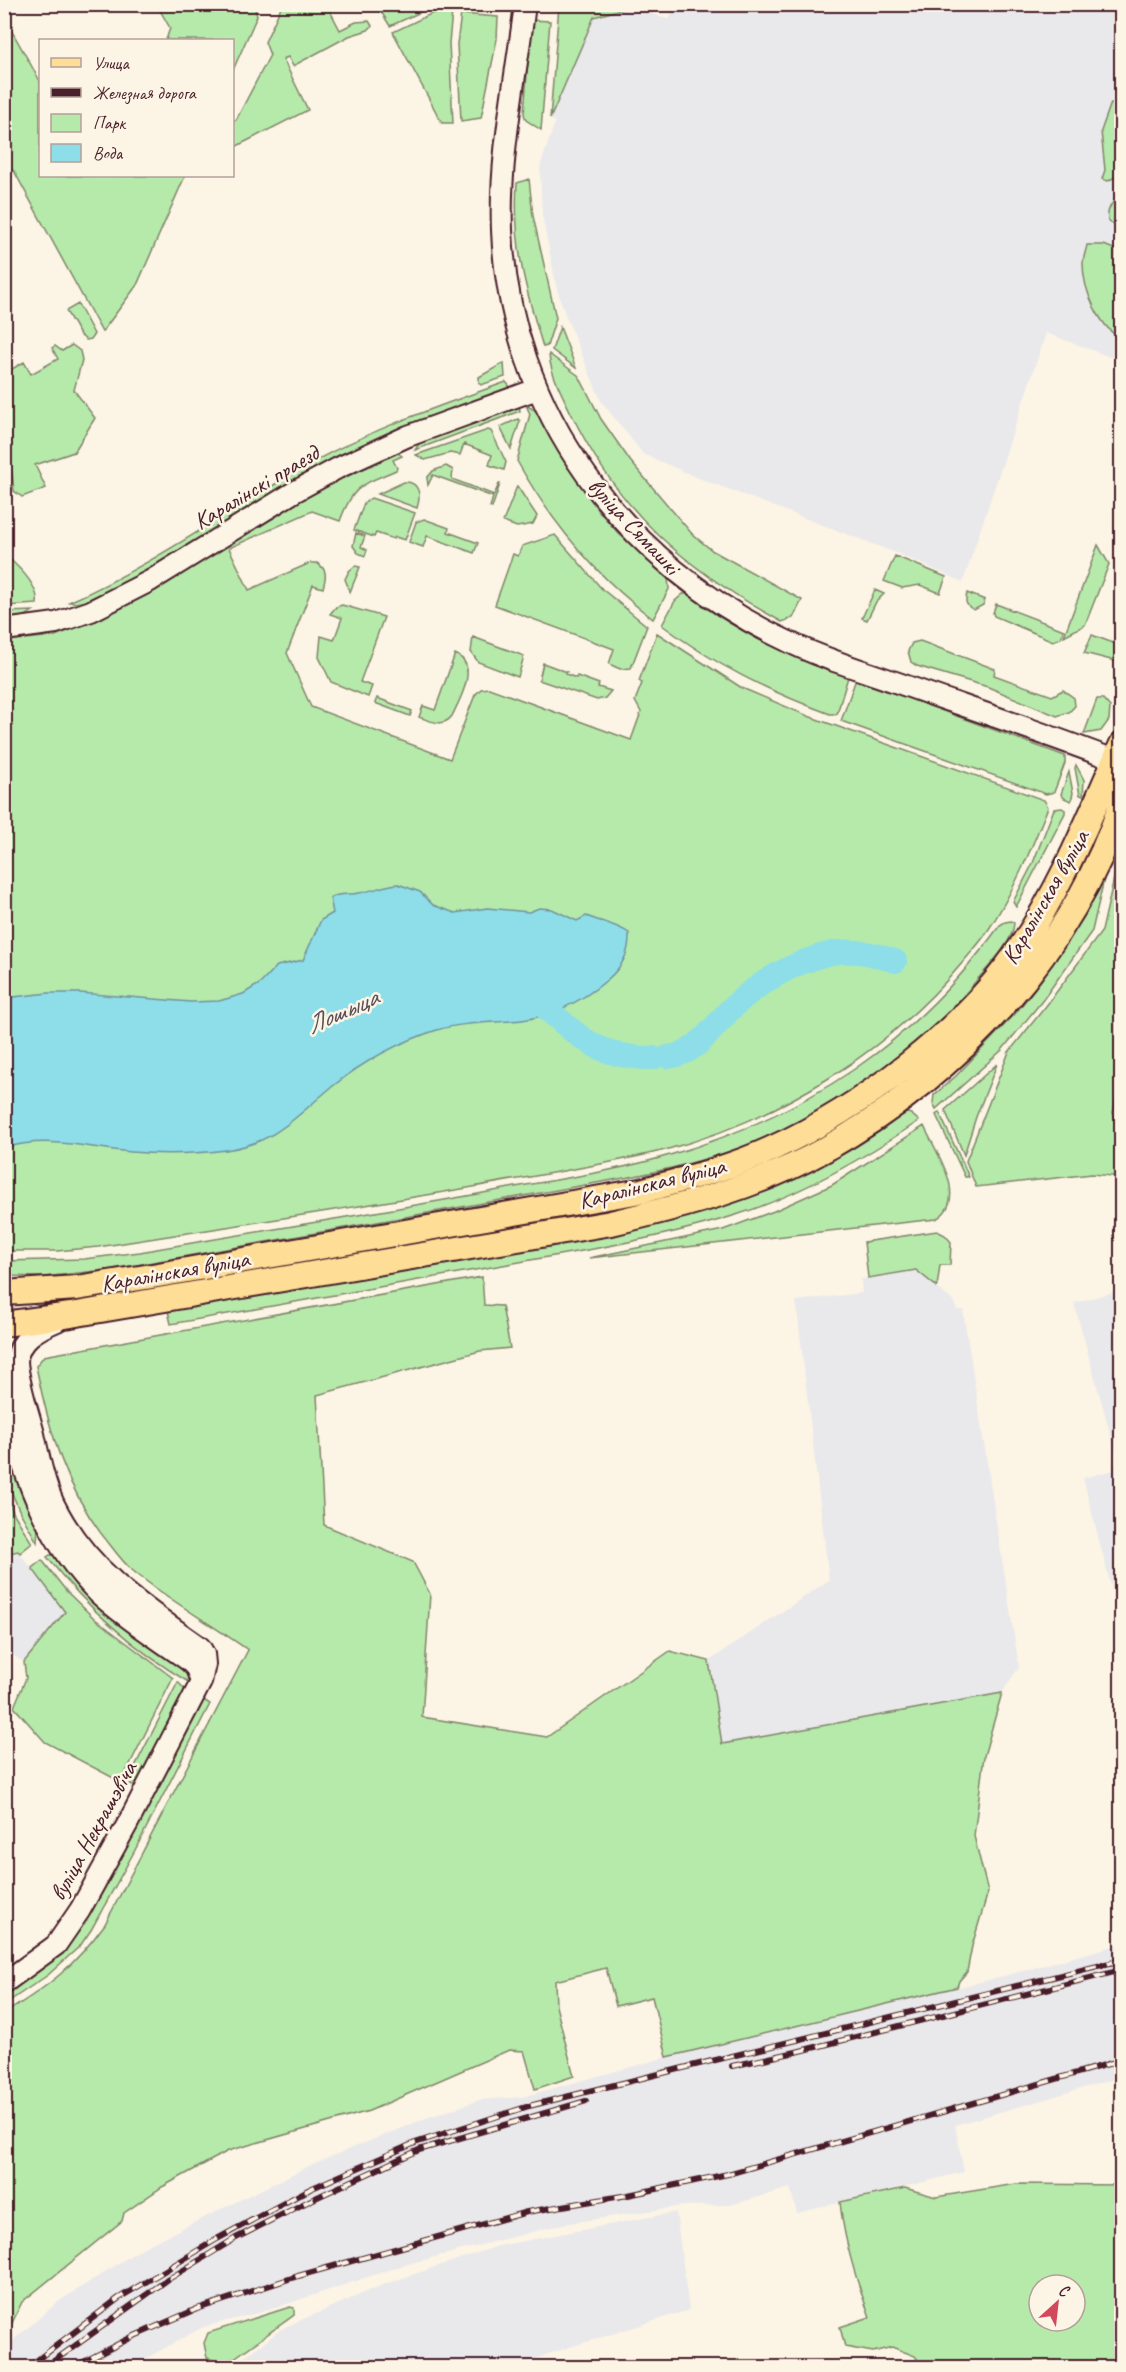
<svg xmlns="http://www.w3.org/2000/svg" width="1126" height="2372" viewBox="0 0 1126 2372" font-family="Caveat,sans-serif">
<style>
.built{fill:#e9e8eb}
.green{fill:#b6eaaa;stroke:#80846a;stroke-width:1.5;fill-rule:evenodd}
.water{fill:#8ddee8;stroke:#72929c;stroke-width:1.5}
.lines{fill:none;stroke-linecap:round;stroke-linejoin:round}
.river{stroke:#8ddee8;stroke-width:24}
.minor-casing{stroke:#4a1f2b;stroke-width:24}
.major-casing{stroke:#4a1f2b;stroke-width:28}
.minor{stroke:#fcf5e5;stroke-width:20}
.major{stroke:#fedd96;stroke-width:24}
.rail-casing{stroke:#4a1f2b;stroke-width:6}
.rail{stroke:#fcf5e5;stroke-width:4;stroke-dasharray:11;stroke-linecap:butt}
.labels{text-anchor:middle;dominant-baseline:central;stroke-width:5;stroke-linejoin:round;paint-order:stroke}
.street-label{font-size:24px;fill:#4a1f2b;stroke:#fcf5e5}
.water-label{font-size:26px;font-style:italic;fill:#5b4f5a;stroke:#fcf5e5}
</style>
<rect width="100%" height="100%" fill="#fcf5e5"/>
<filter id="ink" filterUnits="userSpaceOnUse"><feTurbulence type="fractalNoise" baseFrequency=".0167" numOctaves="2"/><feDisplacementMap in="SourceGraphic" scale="12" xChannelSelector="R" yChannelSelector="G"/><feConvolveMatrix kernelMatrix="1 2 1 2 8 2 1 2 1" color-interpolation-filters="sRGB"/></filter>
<g filter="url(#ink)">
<!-- built -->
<path class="built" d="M674 4 1121 5V361L1046 333 963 582 899 554 696 477 643 454 601 401 565 314 557 289 542 215 540 167 555 122 550 119 594 17 632 6 669 20Z
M916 1270 954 1302 957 1310H963L1019 1667 1002 1693 722 1744 709 1661 829 1580 796 1301 862 1293 861 1279Z
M1121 1290H1122L1121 1625 1083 1478 1114 1470 1113 1465 1118 1464V1461L1074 1303Z
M18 1551 65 1612 24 1662 5 1651 4 1554Z
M1121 1944V2077L955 2125 964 2172 797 2213 790 2188 730 2205 682 2206 563 2224 404 2265 269 2310 203 2327 130 2367 5 2368V2347L58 2302 144 2247 315 2163 429 2117 480 2100 522 2097 667 2057 993 1979Z
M676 2212 689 2310 548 2354 518 2367H230L285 2327 385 2284 498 2246Z"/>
<!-- green -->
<path class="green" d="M157 5H254L257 16 233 70 232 40H166L170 28Z
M282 5H327L340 30 356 22 369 21 372 26 368 30 349 36 293 66 288 57 283 59 308 110 233 148V120H236L270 55 265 42Z
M377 5H436L390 26Z
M559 5H655L651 12 632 6 594 17 550 119Z
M437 11 452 12 449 43 453 123H442L393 32Z
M461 14 498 17 497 39 481 118 461 121 457 44Z
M5 19 40 81V176H185L137 285 102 332 14 171 8 167 5 168Z
M531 20 550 21 541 130 526 120 524 114Z
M1111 103 1121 107 1122 173 1108 181 1102 179 1105 170 1101 131Z
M529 179 533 216 556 318 547 346 543 347C525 288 513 245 517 183Z
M1121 194V229L1108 221C1106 209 1112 201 1121 194Z
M1087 245H1104L1121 252V339C1099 326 1083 290 1083 264 1083 258 1086 251 1087 245Z
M78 304 94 334 91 339 86 340 80 335 66 311Z
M560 327 576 368 552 350Z
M72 345 80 351 82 360 74 390 95 418 74 452 35 465 46 488 22 497 14 491 12 473 5 457V373L24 362 31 374 58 359 52 348 55 346 62 351Z
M549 354 579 376 601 419 631 462 693 535 713 551 802 600 793 618 782 622C686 569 620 514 571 413 563 396 550 373 549 354Z
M504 363 505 377 481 385 479 383V377Z
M506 382 511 388 414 424 333 460 134 578 85 601 76 603 69 602C155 564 231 508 313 462 374 428 440 406 506 382Z
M519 405 520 411 415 450 420 442Z
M526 405 538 412 562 456 598 510 618 533 668 577 669 589 653 619C597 577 551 522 517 461L530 414Z
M518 419 520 421 511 449 500 427Z
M488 430 491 431 506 462 504 470 489 465 492 455 464 444 460 455 450 453 425 460 416 455Z
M398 453 402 456 393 460 397 468 396 470C362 485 353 485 340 521L312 511 229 548 249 590 310 563H317C328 570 326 577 323 588L313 585 287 653 311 707 450 759 475 695 481 689 489 688 631 740 641 712 635 701 642 683 639 681 657 633 742 688 808 716 1044 800 1048 807C1031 850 1013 893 987 932 980 943 971 952 963 962 887 1053 779 1119 665 1150 602 1166 537 1175 473 1187 348 1209 223 1227 98 1247L57 1251H5V641L55 636 96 620 164 584 307 495 343 476 389 455Z
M446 466 453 470 452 479 494 495 499 484H500L492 508 490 507 493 497 433 475 428 485 427 478 433 471Z
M404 482C420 481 421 496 417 508L378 494Z
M517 486 537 516 533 524 517 527 503 522Z
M371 498 415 513 405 540 395 537 394 539 376 533 374 537 354 530 364 503Z
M424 519 449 528 448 532 478 543 474 553 427 536 423 547 409 542 416 522Z
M356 533 365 536 361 547 367 550 365 556 358 553 353 546Z
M555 535 602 589 647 626 631 668 620 669 609 664 614 649 495 605 513 554 518 556 522 546Z
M1098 545 1109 564 1085 625 1064 636Z
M5 555C18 566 40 586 37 604L5 606Z
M895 556 946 577 940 593 920 585 902 588 884 581Z
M355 566 360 567 350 592 345 579 349 571Z
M875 590 884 594 876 602 867 620 862 618Z
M967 593 985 600 983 605 974 610C965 605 965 602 967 593Z
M683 594H689L781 650 848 677 837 714H830C768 691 715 665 662 625L675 601Z
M996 604 1064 630 1061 638 1053 641 994 616 993 613Z
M342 605 384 617 360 682 372 686 368 697 331 682 319 657 321 636 334 640 342 618 330 614 336 607Z
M33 611 24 617 5 620V612Z
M1092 635 1121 646 1119 662 1084 653Z
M473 637 524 656 518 677 478 662 471 652Z
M920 641 995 669 994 675 1052 696 1063 690 1074 698 1075 706 1069 712 1057 716 988 687 917 666 911 662 908 651 912 643Z
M455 654C480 665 460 699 452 716 443 728 431 721 419 717L423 706 435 710Z
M543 663 567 672 566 674 576 678 577 676 599 684 598 687 611 691 605 698 597 700 539 680Z
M856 679 1065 756V763L1054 792 1046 794 841 721Z
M377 698 412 711 410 716 375 703Z
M1097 699H1103L1110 707 1109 720 1101 731 1084 734Z
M1076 765 1084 780 1083 796 1080 795 1075 768Z
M1069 772 1073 793 1071 801 1064 798 1061 794Z
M1062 808 1065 810V813L1016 907 1013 902 1033 863 1054 809Z
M1121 836V840L1105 875 1092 931 1042 1001 1002 1050 936 1109 933 1103 934 1095 956 1076 1015 1014 1042 979 1076 928Z
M1121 859 1122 1074 1113 1113 1121 1127V1177L1092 1174 976 1187 966 1161 1009 1052 1046 1006 1102 931 1116 869Z
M1011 921 1014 923C1013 943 990 965 977 980 926 1042 842 1107 766 1138 724 1155 680 1167 635 1176L114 1269 43 1277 5 1276V1261L84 1259 140 1252C255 1232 369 1214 483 1193 545 1181 610 1173 670 1155 808 1114 916 1042 1000 925L1005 922Z
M997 1064 976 1117 964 1155 945 1110Z
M939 1112 969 1177H965L936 1115Z
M907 1113 911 1114 919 1121C864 1158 801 1195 736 1215 689 1230 641 1240 593 1249L171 1324 168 1311 695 1214C747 1197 795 1177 844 1151 864 1140 887 1121 907 1113Z
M924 1126C936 1153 970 1199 936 1219L589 1258 723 1230 774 1211 832 1185Z
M937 1231 945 1235 951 1242 950 1265H940L937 1287 916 1270 868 1278 864 1242Z
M482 1277 484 1305 502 1306 510 1348 480 1351 317 1395 324 1525 413 1562 430 1594 422 1717 547 1737 670 1651 709 1661 722 1744 1002 1693 984 1756 974 1836 988 1892 972 1946 967 1972 959 1981 957 1987 667 2057 652 1997 616 2006 606 1968 555 1981 556 2006 574 2076 535 2089 524 2051 509 2050 369 2111 228 2151 162 2187 124 2213 122 2221 22 2302 5 2338V2013C49 1986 74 1967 105 1924L248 1650C210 1623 168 1600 132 1570 124 1563 117 1554 111 1546 67 1494 49 1431 36 1366L44 1356Z
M4 1440 13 1470 38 1526 37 1542 20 1512 5 1477Z
M4 1491 14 1514 32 1543 20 1553 18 1551 5 1554Z
M50 1555H55L183 1666 191 1679 190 1683C134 1650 87 1608 47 1557Z
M42 1560 67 1592 95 1619 173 1678 121 1782 45 1742 14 1707 26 1678 24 1662 65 1612 32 1568Z
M178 1682 186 1691 138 1783 134 1785 126 1784Z
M199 1697 210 1704 134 1852 91 1930 80 1946 48 1975 5 2004 4 1992 35 1972Z
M1016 2184 1121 2185V2367H923L915 2356 892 2347 873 2352 845 2347 840 2327 870 2317C856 2280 844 2241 840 2202L905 2188 936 2197ZM1039 2285H1075V2321H1039Z
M290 2307 294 2308V2315L226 2364 207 2358 204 2343 208 2333Z"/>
<!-- water -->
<path class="water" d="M398 884 420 892 433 905 455 913 487 908 529 912 539 908 552 909 577 921 586 916C601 922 616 924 629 933 630 953 622 967 607 980 583 1000 554 1016 522 1020 493 1023 464 1022 437 1030 399 1042 363 1062 333 1086 297 1115 276 1143 226 1150 195 1154 162 1155 131 1152 89 1148 46 1135 5 1148V998L48 993H80L191 1002 219 1001 243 994 261 983 277 966 303 960 321 920 333 913 330 898C338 893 349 895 359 893 373 891 384 885 398 884Z"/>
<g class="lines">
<!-- river -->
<path class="river" d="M527 993C574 1028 588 1058 653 1058
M668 1057C696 1054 711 1030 729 1011 755 984 795 961 832 953 852 949 876 954 895 961"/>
<!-- minor casing -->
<g class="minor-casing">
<path id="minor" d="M525 4C516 79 499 155 502 230 509 411 625 565 787 641 823 659 862 670 901 684 972 709 1044 733 1114 760
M4 630 56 623 91 611 150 581 294 492 338 468 408 436 537 389
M4 1394C20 1469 44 1540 100 1595 127 1620 160 1640 189 1661L196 1668 201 1682
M4 1983 56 1945 80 1910 128 1823 201 1682 205 1664 204 1654 200 1647C144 1608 85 1568 54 1504 44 1483 39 1457 34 1434 28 1411 19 1386 17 1362 17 1340 38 1329 57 1321"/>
</g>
<!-- major casing -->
<g class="major-casing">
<path id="major" d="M4 1293 77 1288 158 1275 641 1191C685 1179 730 1168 771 1149 861 1108 965 1030 1020 948 1063 885 1091 813 1122 744
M4 1324 71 1315 611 1223C684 1206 758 1187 824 1150 960 1074 1072 950 1122 802"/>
</g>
<!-- minor -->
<use href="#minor" class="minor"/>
<!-- major -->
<use href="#major" class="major"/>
<!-- rail casing -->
<g class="rail-casing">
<path id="rail" d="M732 2066 796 2052 1122 1970
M27 2368 119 2298 217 2239 310 2189 415 2143 529 2106 1122 1960
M44 2368 167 2280 236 2238 311 2200 419 2150 586 2101
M72 2368 132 2337 197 2309 298 2276 527 2212 628 2195 728 2174 1122 2060"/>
</g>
<!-- rail -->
<use href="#rail" class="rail"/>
</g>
</g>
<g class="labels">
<!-- street labels -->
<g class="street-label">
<text transform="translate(256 487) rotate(-31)">Каралінскі праезд</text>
<text transform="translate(634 526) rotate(47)">вуліца Сямашкі</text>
<text transform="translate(1045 897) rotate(-60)">Каралінская вуліца</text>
<text transform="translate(652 1183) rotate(-14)">Каралінская вуліца</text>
<text transform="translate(175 1271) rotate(-10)">Каралінская вуліца</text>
<text transform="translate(93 1831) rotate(-61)">вуліца Некрашэвіча</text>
</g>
<!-- water labels -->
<g class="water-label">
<text transform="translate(342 1011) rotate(-24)">Лошыца</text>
</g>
</g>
<!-- margin -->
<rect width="1126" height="2372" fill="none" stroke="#fcf5e5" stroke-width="24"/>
<rect x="12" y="12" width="1102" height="2348" fill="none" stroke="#4a1f2b" stroke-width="2" filter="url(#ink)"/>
<!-- legend -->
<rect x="39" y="39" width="195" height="138" fill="#fcf5e5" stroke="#b59f9b" stroke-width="1.5"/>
<rect x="51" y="58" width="30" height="9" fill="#fedd96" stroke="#b59f9b" stroke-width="1.5"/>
<text x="93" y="69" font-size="18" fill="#4a1f2b">Улица</text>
<rect x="51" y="88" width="30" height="9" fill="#4a1f2b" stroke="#b59f9b" stroke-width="1.5"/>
<text x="93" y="99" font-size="18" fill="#4a1f2b">Железная дорога</text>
<rect x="51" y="114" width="30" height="18" fill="#b6eaaa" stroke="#b59f9b" stroke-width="1.5"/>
<text x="93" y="129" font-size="18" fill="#4a1f2b">Парк</text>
<rect x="51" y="144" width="30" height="18" fill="#8ddee8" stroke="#b59f9b" stroke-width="1.5"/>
<text x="93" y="159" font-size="18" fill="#4a1f2b">Вода</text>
<!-- north arrow -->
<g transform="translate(1057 2303) rotate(27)"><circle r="28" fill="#fcf5e5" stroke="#b59f9b" stroke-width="1.5"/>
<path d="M0-4.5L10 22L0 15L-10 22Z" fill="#d1495b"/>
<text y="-9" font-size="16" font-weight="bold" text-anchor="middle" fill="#4a1f2b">С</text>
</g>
</svg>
